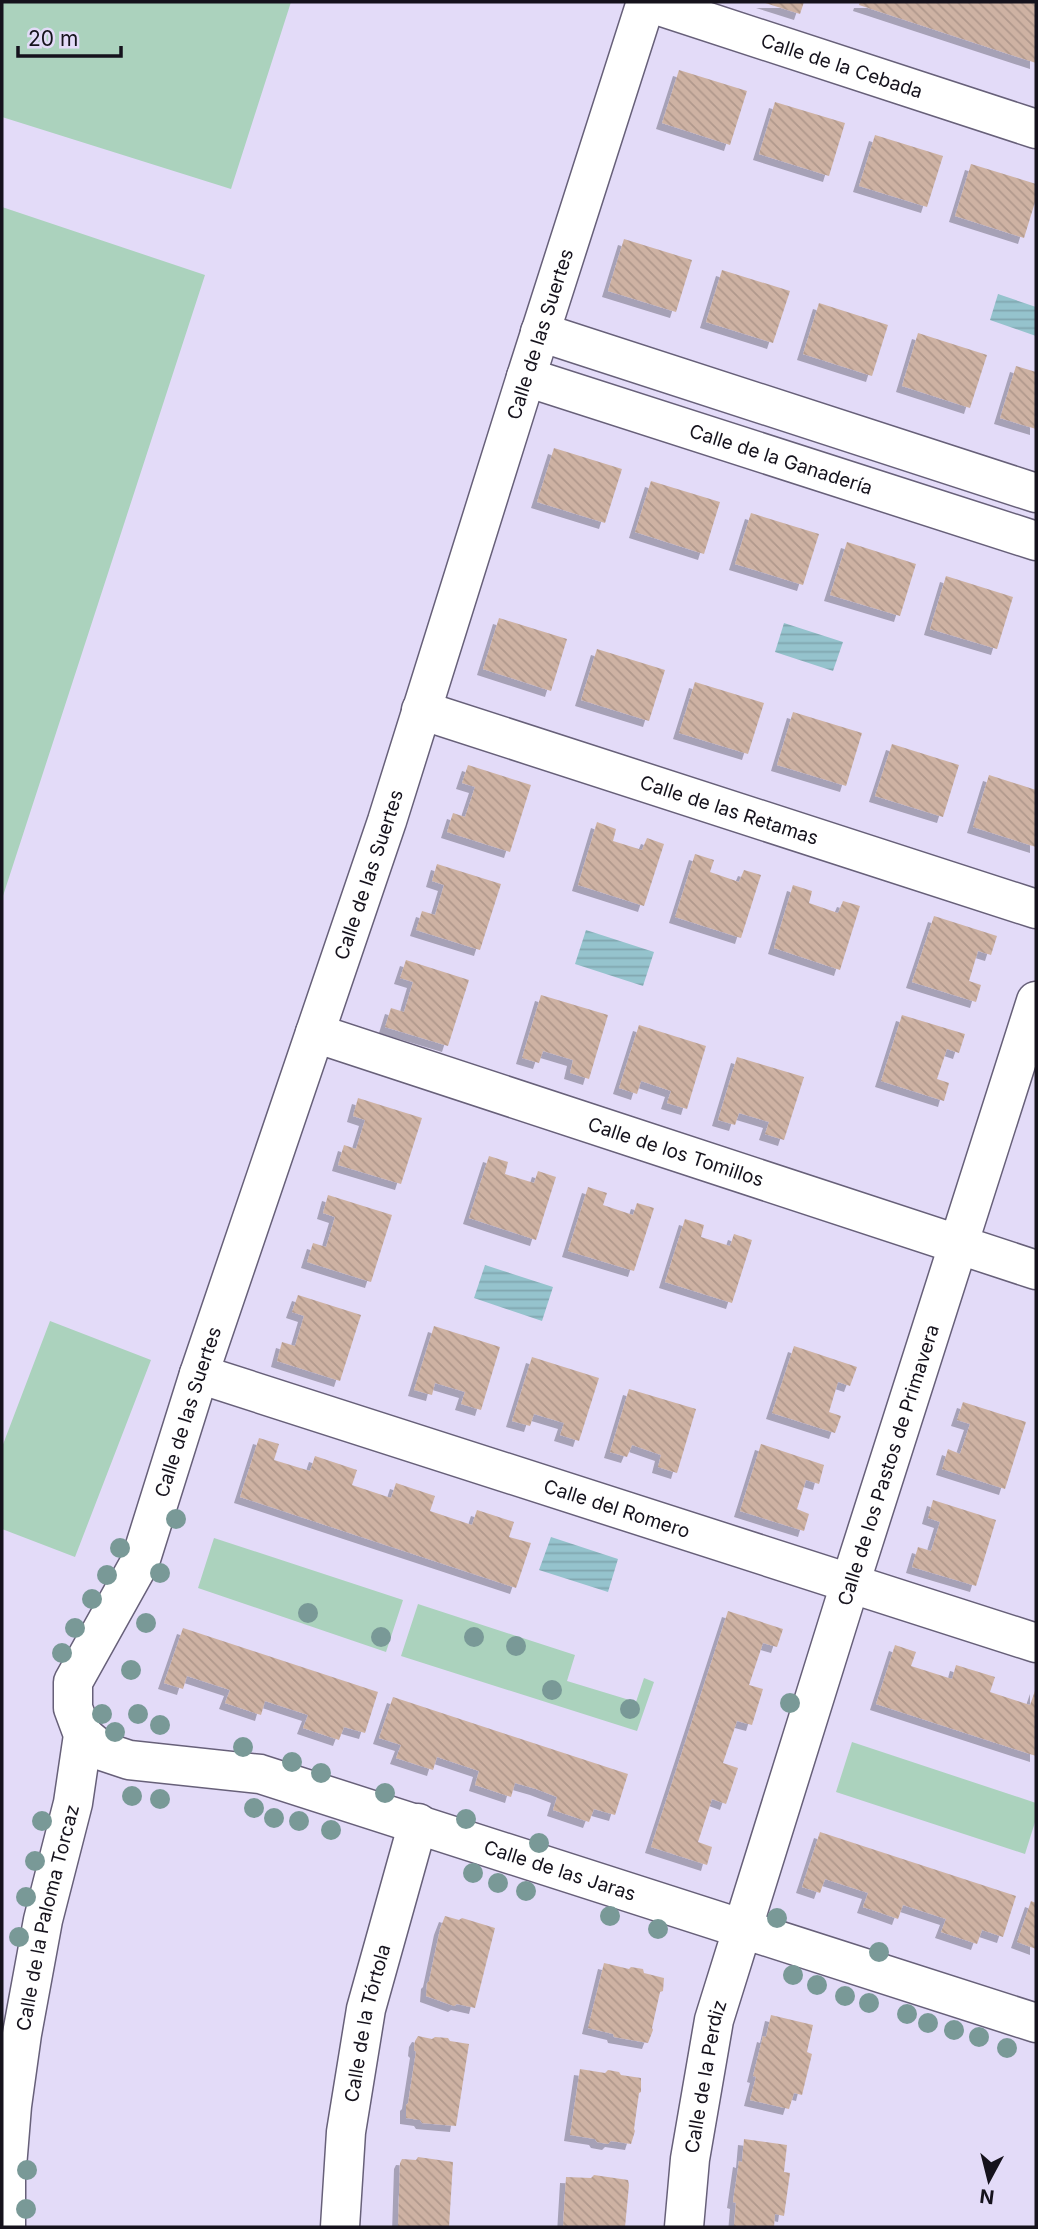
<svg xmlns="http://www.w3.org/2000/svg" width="1038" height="2229" viewBox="0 0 1038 2229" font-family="Inter,sans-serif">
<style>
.grass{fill:#abd2bd}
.water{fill:url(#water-rules)}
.building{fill:url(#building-back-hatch);filter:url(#shadow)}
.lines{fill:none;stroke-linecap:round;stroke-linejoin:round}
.minor-casing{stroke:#676079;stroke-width:41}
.minor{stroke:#fff;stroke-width:38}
.tree{fill:#799997}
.labels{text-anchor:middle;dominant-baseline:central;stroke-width:6;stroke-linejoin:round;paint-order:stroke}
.street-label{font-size:19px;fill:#15121c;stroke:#e3dbf8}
</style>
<defs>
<pattern id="water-rules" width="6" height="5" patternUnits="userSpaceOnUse" patternTransform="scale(1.75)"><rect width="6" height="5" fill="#95c3cd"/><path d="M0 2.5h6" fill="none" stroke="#80a6af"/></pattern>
<pattern id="building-back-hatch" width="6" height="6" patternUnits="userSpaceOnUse" patternTransform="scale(1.75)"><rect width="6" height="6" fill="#ceb2a3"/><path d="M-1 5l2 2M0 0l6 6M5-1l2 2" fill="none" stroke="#b0988c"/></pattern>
<filter id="shadow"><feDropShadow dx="-6" dy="6" stdDeviation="0" flood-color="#0004"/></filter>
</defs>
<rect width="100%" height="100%" fill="#e3dbf8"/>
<!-- grass -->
<path class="grass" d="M2 2H291L231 189 2 117Z
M2 207 205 275 2 899Z
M50 1321 151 1360 75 1557 2 1529V1447Z
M214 1538 403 1600 386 1652 198 1588Z
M418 1604 575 1655 567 1681 636 1702 644 1678 654 1682 637 1731 401 1656Z
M852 1742 1036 1803V1819L1025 1854 836 1792Z"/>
<!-- water -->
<path class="water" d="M998 294 1036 307V336L990 320Z
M784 623 843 642 833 671 775 652Z
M586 930 654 952 643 986 575 964Z
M485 1265 553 1287 542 1321 474 1298Z
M551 1537 618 1559 608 1592 539 1570Z"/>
<!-- building -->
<path class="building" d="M762 2H804L800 14Z
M860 2H1036V63L859 5Z
M679 70 747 91 730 145 662 123Z
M775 102 845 123 829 176 759 154Z
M875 135 943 156 927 207 859 186Z
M971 164 1036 184V199L1024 238 955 216Z
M624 239 692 260 676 312 608 291Z
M722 270 790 291 773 343 706 322Z
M819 303 888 325 872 376 803 354Z
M918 333 987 355 970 408 902 386Z
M1016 366 1036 372V429L1000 418Z
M554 448 622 469 605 523 537 502Z
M651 481 720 502 704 554 635 532Z
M751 513 819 534 803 585 735 564Z
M847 542 916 564 900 616 830 595Z
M946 576 1013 597 997 649 930 629Z
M499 618 567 639 551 691 483 669Z
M597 649 665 670 649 721 581 700Z
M695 682 764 703 748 754 679 733Z
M793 712 862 733 846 786 777 765Z
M892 744 959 765 943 817 875 796Z
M468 765 531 785 510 852 447 832 453 813 465 817 475 787 462 783Z
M989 775 1036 790V847L973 827Z
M597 822 616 829 613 841 642 850 647 838 664 844 644 906 578 885Z
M695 854 714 860 710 872 739 882 744 870 761 875 741 938 675 917Z
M437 864 501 884 480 950 416 930 422 911 435 915 444 885 432 881Z
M793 885 812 891 809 903 838 913 843 901 860 906 840 970 774 948Z
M934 916 997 936 991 955 978 951 969 981 981 985 976 1002 912 982Z
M406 960 469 980 448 1046 385 1027 391 1008 404 1012 413 982 400 978Z
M541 995 608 1015 589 1079 570 1073 573 1060 543 1051 539 1063 522 1058Z
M902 1015 965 1034 959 1053 947 1049 937 1079 949 1083 944 1101 881 1081Z
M639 1025 706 1046 687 1109 667 1103 671 1091 641 1081 637 1094 619 1088Z
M737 1057 804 1077 784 1140 765 1134 769 1122 739 1113 735 1125 718 1120Z
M358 1098 422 1118 401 1184 338 1165 344 1145 356 1149 365 1120 353 1116Z
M489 1156 508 1162 505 1174 534 1183 538 1171 556 1177 536 1240 469 1218Z
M588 1187 607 1193 603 1205 633 1215 637 1203 654 1208 634 1271 568 1251Z
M328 1195 392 1215 371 1282 307 1262 313 1243 326 1247 335 1217 323 1213Z
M685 1219 704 1225 701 1237 730 1246 734 1234 752 1240 732 1303 665 1282Z
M298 1295 361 1315 340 1381 277 1361 282 1342 295 1346 304 1316 292 1312Z
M434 1326 500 1347 481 1410 461 1404 465 1392 435 1383 432 1395 414 1390Z
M794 1346 857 1367 850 1386 838 1382 829 1412 841 1416 835 1433 772 1413Z
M532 1357 599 1378 579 1441 560 1435 564 1423 534 1414 530 1426 512 1421Z
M629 1389 696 1409 677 1473 658 1467 661 1455 632 1445 627 1457 610 1452Z
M963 1402 1026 1422 1005 1489 942 1469 948 1449 960 1454 970 1424 957 1420Z
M259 1438 279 1444 274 1460 310 1471 315 1456 357 1470 352 1485 391 1498 396 1483 435 1496 430 1511 472 1525 477 1510 514 1522 509 1537 531 1543 516 1588 240 1497Z
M761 1444 824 1465 819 1484 806 1480 797 1509 809 1514 804 1531 740 1511Z
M933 1500 996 1520 976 1586 912 1567 918 1547 931 1551 940 1522 928 1518Z
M728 1611 783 1629 777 1647 763 1643 749 1685 763 1689 752 1725 737 1721 723 1763 738 1768 726 1804 712 1799 698 1842 712 1847 707 1865 651 1847Z
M183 1628 378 1692 365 1733 344 1727 339 1740 303 1728 308 1715 265 1701 261 1715 225 1703 230 1690 187 1676 183 1689 164 1683Z
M895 1645 916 1652 911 1666 952 1679 956 1665 995 1677 990 1692 1030 1705 1036 1688V1756L876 1704Z
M393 1697 628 1774 615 1815 594 1809 589 1822 553 1810 557 1797 536 1789 515 1783 511 1797 475 1785 479 1771 437 1757 433 1770 396 1758 401 1745 379 1738Z
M820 1832 1016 1896 1003 1937 982 1930 977 1944 941 1932 946 1919 903 1905 898 1919 881 1913 863 1907 868 1893 825 1879 820 1893 802 1887Z
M1031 1901 1036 1903V1949L1017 1942Z
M445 1916 459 1920 462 1918 495 1928 475 2008 457 2004 454 2006 426 1996 427 1983 429 1981 440 1929Z
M604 1963 629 1969 631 1967 643 1969 644 1973 664 1978 663 1991 660 1992 652 2028 653 2030 648 2043 614 2037 613 2034 588 2028Z
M771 2015 813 2025 807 2052 812 2054 802 2095 794 2093 789 2109 750 2100 756 2077 753 2076 763 2036 766 2037Z
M418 2036 432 2039 435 2037 448 2038 450 2041 469 2044 456 2126 422 2123 420 2120 406 2118V2105L408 2103 416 2052 414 2050 415 2041Z
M580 2069 605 2073 608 2070 619 2072 621 2075 641 2078V2092L639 2093 634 2129 635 2131 631 2144 611 2141 608 2144 597 2142 595 2139 570 2135Z
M744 2139 787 2145 784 2172 790 2173 784 2216 775 2214 774 2227 734 2226 736 2203 733 2202 739 2161 742 2162Z
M418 2157 453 2162 449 2227H398L400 2163 402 2159 416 2160Z
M594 2175 628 2180 629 2185 625 2227H563L566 2177 591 2178Z"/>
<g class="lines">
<!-- minor casing -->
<g class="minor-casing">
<g id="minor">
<path id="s1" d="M647 2 1036 129"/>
<path d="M540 332 1036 493"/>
<path id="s2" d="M526 377 1036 541"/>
<path id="s3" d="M421 710 1036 909"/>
<path id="s4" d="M315 1033 1036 1270"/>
<path id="s5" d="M199 1374 1036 1643"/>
<path id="s6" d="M83 1735 102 1751 129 1760 260 1774 1036 2023"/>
<path id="s7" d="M6 2227V2179L12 2106 22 2034 43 1920 73 1803 83 1735 73 1708V1682L140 1562 199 1374 387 821 526 377 646 2"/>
<path id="s8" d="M340 2227 346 2132 366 2009 418 1823"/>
<path id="s9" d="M684 2227 690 2159 714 2020 850 1584 1036 1001"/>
</g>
</g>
<!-- minor -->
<use href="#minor" class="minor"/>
</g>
<!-- trees -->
<g class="tree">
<circle cx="176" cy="1519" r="10"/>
<circle cx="120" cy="1548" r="10"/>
<circle cx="160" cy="1573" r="10"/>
<circle cx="107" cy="1575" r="10"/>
<circle cx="92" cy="1599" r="10"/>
<circle cx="308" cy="1613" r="10"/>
<circle cx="146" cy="1623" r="10"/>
<circle cx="75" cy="1628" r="10"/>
<circle cx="381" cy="1637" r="10"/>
<circle cx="474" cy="1637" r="10"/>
<circle cx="516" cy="1646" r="10"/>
<circle cx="62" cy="1653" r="10"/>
<circle cx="131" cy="1670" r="10"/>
<circle cx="552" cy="1690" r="10"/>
<circle cx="790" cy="1703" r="10"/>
<circle cx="630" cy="1709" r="10"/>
<circle cx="102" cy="1714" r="10"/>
<circle cx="138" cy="1714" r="10"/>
<circle cx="160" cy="1725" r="10"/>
<circle cx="115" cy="1732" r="10"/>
<circle cx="243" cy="1747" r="10"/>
<circle cx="292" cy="1762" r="10"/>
<circle cx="321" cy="1773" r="10"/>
<circle cx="385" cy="1793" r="10"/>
<circle cx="132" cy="1796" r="10"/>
<circle cx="160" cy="1799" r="10"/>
<circle cx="254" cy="1808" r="10"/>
<circle cx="274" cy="1818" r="10"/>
<circle cx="466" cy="1819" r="10"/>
<circle cx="42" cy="1821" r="10"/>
<circle cx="299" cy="1821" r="10"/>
<circle cx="331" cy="1830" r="10"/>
<circle cx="539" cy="1843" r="10"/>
<circle cx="35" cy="1861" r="10"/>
<circle cx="473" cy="1873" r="10"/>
<circle cx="498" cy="1883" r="10"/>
<circle cx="526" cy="1891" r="10"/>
<circle cx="26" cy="1897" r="10"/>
<circle cx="610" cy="1916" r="10"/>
<circle cx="777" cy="1918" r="10"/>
<circle cx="658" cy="1929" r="10"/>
<circle cx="19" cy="1937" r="10"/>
<circle cx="879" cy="1952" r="10"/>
<circle cx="793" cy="1975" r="10"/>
<circle cx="817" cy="1985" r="10"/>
<circle cx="845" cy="1996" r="10"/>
<circle cx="869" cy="2003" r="10"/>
<circle cx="907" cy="2014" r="10"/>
<circle cx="928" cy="2023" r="10"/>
<circle cx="954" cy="2030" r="10"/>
<circle cx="979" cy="2037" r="10"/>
<circle cx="1007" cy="2048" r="10"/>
<circle cx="27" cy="2170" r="10"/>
<circle cx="26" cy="2209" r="10"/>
</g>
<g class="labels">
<!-- street labels -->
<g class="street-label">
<text stroke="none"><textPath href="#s1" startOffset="205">Calle de la Cebada</textPath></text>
<text stroke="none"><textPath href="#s7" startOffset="1983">Calle de las Suertes</textPath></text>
<text stroke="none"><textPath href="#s2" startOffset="268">Calle de la Ganadería</textPath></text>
<text stroke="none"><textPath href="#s3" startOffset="324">Calle de las Retamas</textPath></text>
<text stroke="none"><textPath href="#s7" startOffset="1416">Calle de las Suertes</textPath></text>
<text stroke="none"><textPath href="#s4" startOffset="380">Calle de los Tomillos</textPath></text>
<text stroke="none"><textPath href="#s7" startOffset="849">Calle de las Suertes</textPath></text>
<text stroke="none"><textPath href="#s9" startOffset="791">Calle de los Pastos de Primavera</textPath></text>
<text stroke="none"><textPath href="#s5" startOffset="439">Calle del Romero</textPath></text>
<text stroke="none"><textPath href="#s6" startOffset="500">Calle de las Jaras</textPath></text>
<text stroke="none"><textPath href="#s7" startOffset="313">Calle de la Paloma Torcaz</textPath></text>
<text stroke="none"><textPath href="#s8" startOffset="206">Calle de la Tórtola</textPath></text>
<text stroke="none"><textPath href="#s9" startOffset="152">Calle de la Perdiz</textPath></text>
</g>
</g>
<!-- border -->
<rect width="1038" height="2229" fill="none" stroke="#15121c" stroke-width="7"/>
<!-- north arrow -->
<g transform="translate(989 2180) rotate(187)" stroke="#e3dbf8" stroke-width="5" paint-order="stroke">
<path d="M0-5L12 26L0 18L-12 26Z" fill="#15121c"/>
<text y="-10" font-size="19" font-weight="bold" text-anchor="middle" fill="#15121c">N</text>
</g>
<!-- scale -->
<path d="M18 46v10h103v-10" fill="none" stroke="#15121c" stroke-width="3.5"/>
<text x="28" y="46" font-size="21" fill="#15121c" stroke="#e3dbf8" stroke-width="5" paint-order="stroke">20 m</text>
</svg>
